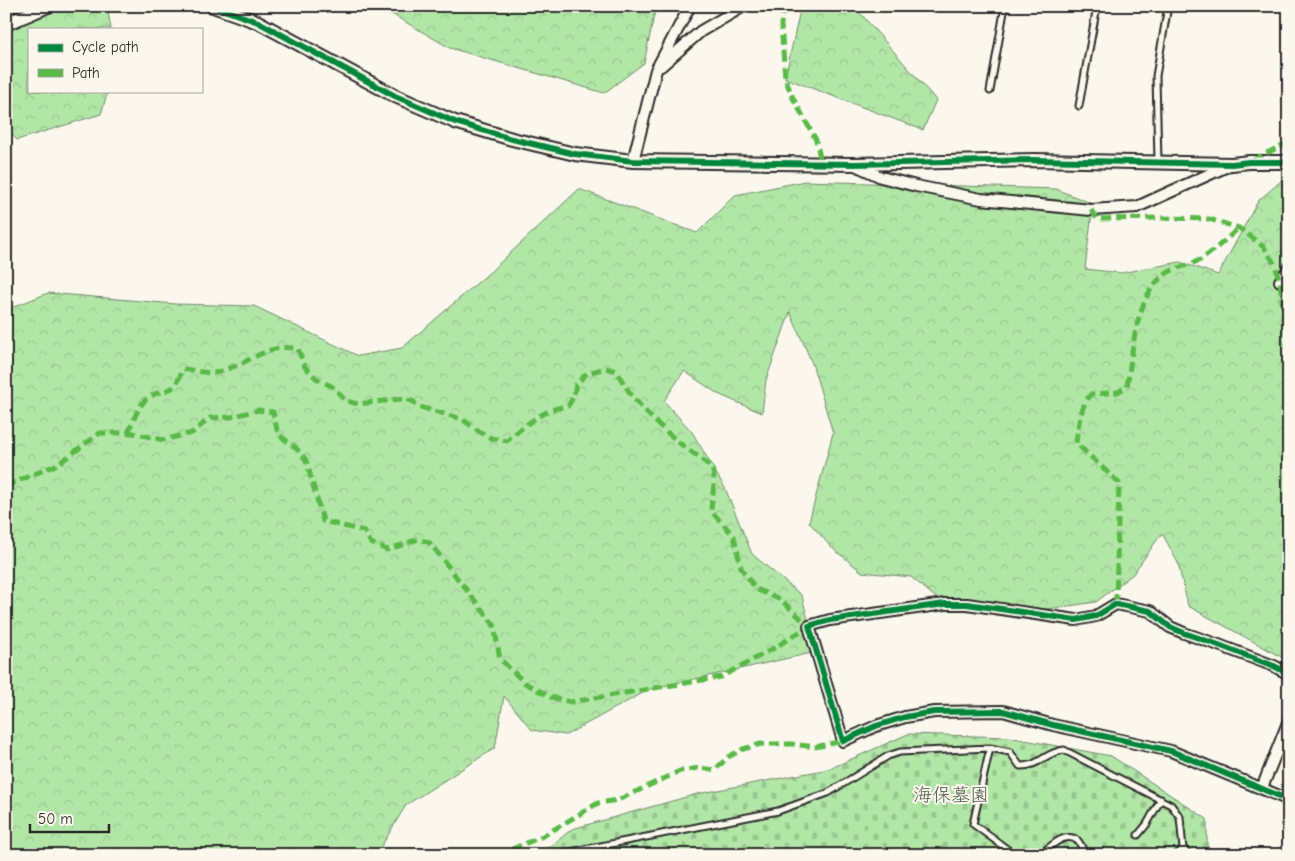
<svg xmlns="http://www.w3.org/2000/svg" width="1295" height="861" viewBox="0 0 1295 861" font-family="'Comic Neue','Klee One',sans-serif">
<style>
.forest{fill:url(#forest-crowns);stroke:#6e8869}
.cemetery{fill:url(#cemetery-stones);stroke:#6e8869}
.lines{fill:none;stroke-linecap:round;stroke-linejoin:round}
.service-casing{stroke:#2b2b2b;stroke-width:9}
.minor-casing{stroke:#2b2b2b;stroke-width:14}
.tertiary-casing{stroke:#2b2b2b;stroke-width:16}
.service{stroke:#fbf7ec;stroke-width:5}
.minor{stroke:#fbf7ec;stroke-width:10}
.tertiary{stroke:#fbf7ec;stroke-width:12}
.quiet{stroke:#58b947;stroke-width:5;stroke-dasharray:10 5;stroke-linecap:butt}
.cycleway-casing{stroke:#fbf7ec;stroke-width:9}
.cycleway{stroke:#00873e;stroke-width:6}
.labels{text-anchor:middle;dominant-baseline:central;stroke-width:4;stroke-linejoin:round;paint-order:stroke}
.park-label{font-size:19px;fill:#4d5a4a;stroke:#fbf7ec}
</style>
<defs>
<pattern id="forest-crowns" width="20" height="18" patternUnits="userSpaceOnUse" patternTransform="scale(1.25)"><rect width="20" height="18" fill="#b2e6a7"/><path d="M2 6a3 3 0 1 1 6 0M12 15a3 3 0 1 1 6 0" fill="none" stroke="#99c590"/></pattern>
<pattern id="cemetery-stones" width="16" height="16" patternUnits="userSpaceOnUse" patternTransform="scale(1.25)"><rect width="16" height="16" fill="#b2e6a7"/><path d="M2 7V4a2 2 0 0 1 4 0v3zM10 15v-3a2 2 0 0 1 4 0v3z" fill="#99c590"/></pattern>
</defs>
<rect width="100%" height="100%" fill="#fbf7ec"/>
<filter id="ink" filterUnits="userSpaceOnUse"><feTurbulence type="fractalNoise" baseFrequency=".02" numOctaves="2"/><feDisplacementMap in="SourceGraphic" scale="10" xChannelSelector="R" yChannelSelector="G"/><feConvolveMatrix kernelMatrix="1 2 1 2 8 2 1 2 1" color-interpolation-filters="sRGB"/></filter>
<g filter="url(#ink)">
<!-- forest -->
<path class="forest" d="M6 6H107L111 29H29V91H108L101 114 17 140 6 127Z
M378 6H656L644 63 604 93 450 48Z
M801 6H854L936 100 923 130 785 78Z
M1289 174V658L1287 660 1188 606 1178 563 1162 533 1133 574 1096 602 1048 609 940 601 911 577 862 572 831 547 809 522 833 433 812 363 790 312 766 380 762 413 718 394 684 371 664 401 692 432 725 488 752 554 802 596 816 652 650 689 566 735 532 730 504 696 495 748 406 805 376 855H6V310L48 293 175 304 254 306 358 356 402 348 490 272 579 189 697 233 735 195 805 181 1056 189 1093 204 1085 269 1121 273 1180 262 1218 275 1258 201Z"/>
<!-- cemetery -->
<path class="cemetery" d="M908 734 1008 737 1111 756 1207 819V846L1222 855H540L572 829 697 794 829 769Z"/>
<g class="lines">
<!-- service casing -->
<g class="service-casing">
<path id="service" d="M990 91 1005 6
M1079 106 1097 6
M1158 162 1156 76 1168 6
M990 748 973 824 1011 852 1019 855
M1138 835 1147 824 1161 799
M1183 849 1190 855
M555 855 778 811 828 793 888 756 900 752 990 748 1010 752 1020 766C1039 767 1045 752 1064 750L1171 805 1180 817 1183 849 1176 855
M1040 855C1049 848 1065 830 1078 841 1081 844 1083 851 1085 855"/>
</g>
<!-- minor casing -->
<g class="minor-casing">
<path id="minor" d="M661 66 701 31 744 6
M633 161 656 70 690 6
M855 165 881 177 916 186 981 199 1091 210 1137 207 1232 164
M1280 281 1289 268
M1289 674 1274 666 1216 644 1184 633 1170 627 1150 611 1116 604 1096 616 1076 620 967 604H945L830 620 809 626 843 741 876 726 905 717 934 712 1003 711 1053 725 1171 751 1289 800
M1262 788 1289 720"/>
</g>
<!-- tertiary casing -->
<g class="tertiary-casing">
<path id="tertiary" d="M213 6 258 22 395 96 455 122 512 139 575 154 633 161 854 164 1034 160 1232 164 1249 162H1289
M6 24 48 6"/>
</g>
<!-- service -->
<use href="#service" class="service"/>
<!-- minor -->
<use href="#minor" class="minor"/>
<!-- tertiary -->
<use href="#tertiary" class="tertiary"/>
<!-- quiet -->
<path class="quiet" d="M784 6 781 24 785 78 793 98 816 140 821 162
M1253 160 1289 142
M1091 210 1097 219 1162 218 1209 219 1239 228 1264 247 1274 263 1280 281 1289 369
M6 486 58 464 100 433H133L163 440 192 433 210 418 231 417 258 410 273 412 278 434 296 448 306 460 323 521 364 531 371 543 387 550 419 539 430 543 494 625 500 659 525 683 551 697 571 702 721 677 774 648 809 626 781 600 756 589 741 568 734 536 711 511C711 501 717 478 712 469 707 462 690 451 682 445 657 424 631 401 617 371L606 368 587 373 576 384 574 396 568 406C543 409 525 425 507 441L491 438 477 430 462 419 420 407 412 401 400 399 358 404 346 401 333 387 316 378 305 367 298 349C272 343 256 358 233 367 227 369 220 372 214 373 204 373 193 370 183 369 171 400 168 384 148 398 138 404 133 423 128 433
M1116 604 1119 483 1076 443C1078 426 1080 407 1091 394L1118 392 1127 386C1133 352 1135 293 1167 273 1177 267 1190 265 1200 260 1212 253 1228 237 1239 228
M498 855 543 836 598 803 618 800 680 771 699 768 715 770 728 757 743 749 761 744H792L815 747 843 741"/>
<!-- cycleway casing -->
<g class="cycleway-casing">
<path id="cycleway" d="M213 6 258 22 395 96 455 122 512 139 575 154 633 161 854 164 1034 160 1232 164 1249 162H1289
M1289 674 1274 666 1216 644 1184 633 1170 627 1150 611 1116 604 1096 616 1076 620 967 604H945L830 620 809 626 843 741 876 726 905 717 934 712 1003 711 1053 725 1171 751 1289 800"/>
</g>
<!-- cycleway -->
<use href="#cycleway" class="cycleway"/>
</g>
</g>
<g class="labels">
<!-- park labels -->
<g class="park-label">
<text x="951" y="795">海保墓園</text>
</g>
</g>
<!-- margin -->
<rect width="1295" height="861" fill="none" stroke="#fbf7ec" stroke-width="25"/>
<rect x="12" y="12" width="1270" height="836" fill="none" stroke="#2b2b2b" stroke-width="2" filter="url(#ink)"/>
<!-- legend -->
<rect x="28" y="28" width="175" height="65" fill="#fbf7ec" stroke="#a8a59f"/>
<rect x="38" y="44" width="25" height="8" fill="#00873e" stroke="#a8a59f"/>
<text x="72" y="52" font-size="15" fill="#2b2b2b">Cycle path</text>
<rect x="38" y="69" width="25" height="8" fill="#58b947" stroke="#a8a59f"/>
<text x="72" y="78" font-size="15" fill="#2b2b2b">Path</text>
<!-- scale -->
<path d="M30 824v8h79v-8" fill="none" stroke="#2b2b2b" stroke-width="2.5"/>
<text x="38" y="824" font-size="15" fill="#2b2b2b" stroke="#fbf7ec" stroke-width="4" paint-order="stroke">50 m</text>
</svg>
